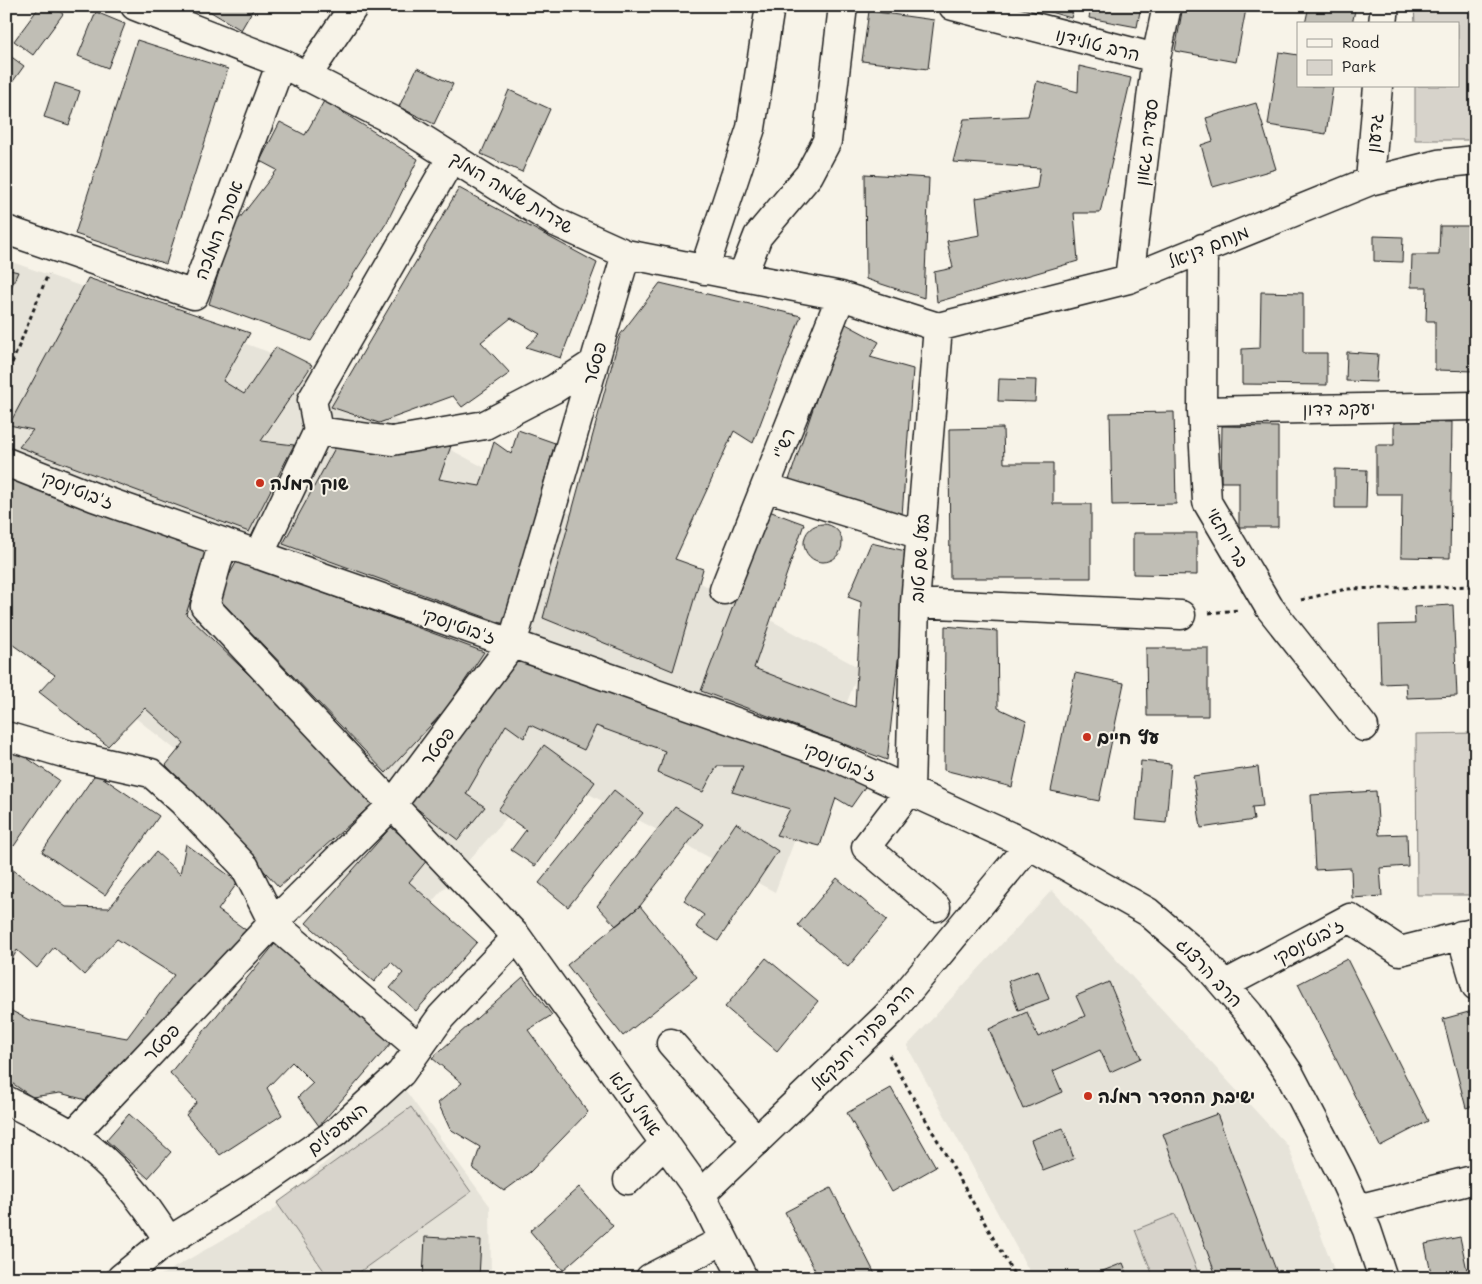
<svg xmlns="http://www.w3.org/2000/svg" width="1482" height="1284" viewBox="0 0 1482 1284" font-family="Mali,'Playpen Sans Hebrew',sans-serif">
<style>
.built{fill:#e6e3d9}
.green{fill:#d7d3cb;stroke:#7a7874}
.building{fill:#c0beb5;stroke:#1c1c1c}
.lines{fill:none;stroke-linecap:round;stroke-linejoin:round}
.minor-casing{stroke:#1c1c1c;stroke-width:31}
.path{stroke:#1c1c1c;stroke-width:3;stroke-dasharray:4 4;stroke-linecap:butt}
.minor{stroke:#f7f3e8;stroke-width:28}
.poi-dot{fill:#c8321e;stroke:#f7f3e8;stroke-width:2}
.labels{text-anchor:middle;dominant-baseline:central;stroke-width:4;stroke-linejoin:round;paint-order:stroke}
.street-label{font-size:18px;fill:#1c1c1c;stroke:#f7f3e8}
.poi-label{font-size:18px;font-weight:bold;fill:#1c1c1c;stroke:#f7f3e8;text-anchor:start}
</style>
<rect width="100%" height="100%" fill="#f7f3e8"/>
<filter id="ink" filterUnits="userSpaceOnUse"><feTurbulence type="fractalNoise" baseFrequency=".02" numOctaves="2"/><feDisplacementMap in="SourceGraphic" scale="10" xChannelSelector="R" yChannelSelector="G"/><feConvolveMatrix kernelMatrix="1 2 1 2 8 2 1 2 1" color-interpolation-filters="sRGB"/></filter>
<g filter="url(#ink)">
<!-- built -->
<path class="built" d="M6 260 266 351 860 668 775 892 547 772 405 932 6 615Z
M1052 890 1288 1146 1337 1278H1033L907 1046Z
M405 1090 490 1206 491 1278H156L271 1212Z"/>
<!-- green -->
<path class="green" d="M1414 6H1476V140H1415V86H1458V24H1415Z
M1476 733V895H1417L1416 734Z
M411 1107 471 1192 351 1278H329L277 1203Z
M1175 1214 1200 1278H1154L1135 1230Z"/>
<!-- building -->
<path class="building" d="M40 6H52L63 14 33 55 14 41Z
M201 6H255L241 30Z
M1029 6H1074L1071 18Z
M1091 6H1141L1137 27 1089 18Z
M1183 6H1233L1246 9 1236 62 1175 51Z
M1309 6H1356L1352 24H1305Z
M869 11 934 20 928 69 862 61Z
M96 12 125 24 108 68 78 56Z
M137 40 228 69 166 264 75 234Z
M1279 52 1298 55V86H1333L1326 134 1268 125Z
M6 53 24 66 6 91Z
M1079 66 1131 78 1100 213H1074L1078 261 937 302 934 272 953 268 947 241 980 235 976 198 1037 188 1040 168 953 162 964 119 1028 116 1037 81 1078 92Z
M417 68 453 84 434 124 399 107Z
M55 83 80 91 69 125 44 117Z
M509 90 550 109 522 172 481 154Z
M324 101 418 159 387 222 311 341 209 304 232 228 277 170 260 161 280 122 305 135Z
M1256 103 1276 169 1213 187 1201 145 1213 141 1206 118Z
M865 174 929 178 924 298 866 279Z
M459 188 597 263 561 358 526 347 540 334 511 318 481 342 510 373 462 407 453 396 379 423 331 407Z
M1440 226H1476V371L1435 370V321H1426L1427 287H1411L1412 255H1439Z
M1374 236 1403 237 1402 262 1374 261Z
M6 269 18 272 6 299Z
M88 278 250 333 223 381 244 394 276 347 312 365 261 441 294 445 249 532 19 447 33 430 9 425Z
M660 283 801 316 753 443 734 431 675 559 703 569 673 671 543 618 620 335Z
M1261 292 1303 293V353H1327V385L1242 384V349L1260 348Z
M842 322 879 342 870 357 913 369 902 515 789 480Z
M1347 352 1378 354 1376 382 1346 381Z
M999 379 1036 380 1035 402 998 401Z
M1174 412 1176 504 1112 505 1110 413Z
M1394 421 1452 422 1450 558 1401 557 1402 494H1376V445H1394Z
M1222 426 1278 427V527H1239V482H1221Z
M1003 428 1004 463H1053V504H1091V578H950L949 429Z
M518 430 555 443 504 624 283 544 335 448 392 452 451 446 439 479 480 486 494 442 511 454Z
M1335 469 1367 470 1366 508H1335Z
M6 477 207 549 186 614 378 799 279 887 166 765 184 743 145 708 108 746 39 692 55 675 9 642 6 647Z
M769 511 804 524 754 668 855 707 861 602 848 597 871 543 910 552 887 760 701 691Z
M804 543a19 19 0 1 1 38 0a19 19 0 1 1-38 0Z
M1133 533H1197V575L1133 574Z
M237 561 484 652 446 709 386 773 217 597Z
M1453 605 1457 696 1407 698 1406 683 1381 684 1379 625 1415 624 1414 607Z
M945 626 997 631 998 708 1026 721 1012 787 944 770Z
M1146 648H1208V716H1147Z
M521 655 867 784 851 807 836 798 820 846 776 835 790 809 732 792 743 766H717L703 792 658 773 665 751 596 726 584 750 530 725 524 738 506 725 466 794 485 807 458 840 411 804Z
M1075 673 1124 683 1099 801 1051 791Z
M544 745 595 782 535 866 511 850 526 830 498 810Z
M11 747 59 780 14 846 6 840V755Z
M1141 761 1171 764 1166 823 1136 820Z
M1258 767 1263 806 1252 807 1254 820 1201 828 1193 776Z
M96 773 159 816 105 895 42 852Z
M614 790 643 813 568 907 539 883Z
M1376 791 1379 835 1407 834 1408 866 1380 868 1382 896 1352 898 1351 868 1315 870 1311 795Z
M675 807 703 824 640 906 616 926 597 906Z
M736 823 778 851 718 941 696 927 704 915 684 901Z
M391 827 428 859 409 882 477 942 416 1011 390 988 403 973 391 962 374 982 306 923Z
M186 844 238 882 218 910 253 935 86 1100 60 1093 32 1097 6 1079V1008L29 1020 127 1038 174 975 117 939 84 975 54 947 37 968 17 950 6 971V865L66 907 109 908 156 852 180 874Z
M837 878 887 920 848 967 798 925Z
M640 906 697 977 623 1036 567 965Z
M278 940 392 1042 319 1126 298 1097 313 1083 292 1062 267 1088 282 1115 220 1155 186 1115 197 1102 170 1073Z
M766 958 818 1001 777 1051 725 1007Z
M1347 959 1428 1121 1380 1146 1298 984Z
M1038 970 1049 999 1018 1010 1008 981Z
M523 977 552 1015 528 1030 588 1112 530 1172 504 1191 473 1169 480 1147 450 1129 438 1103 462 1083 432 1058Z
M1109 982 1141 1058 1110 1072 1100 1050 1053 1071 1062 1092 1023 1109 989 1029 1027 1012 1038 1037 1085 1016 1076 996Z
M1476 1010V1105L1466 1108 1443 1019Z
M891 1088 936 1167 892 1192 847 1113Z
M129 1114 171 1152 148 1178 106 1140Z
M1217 1114 1279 1278H1217L1163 1134Z
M1063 1128 1074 1159 1043 1171 1031 1140Z
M579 1187 613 1226 563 1270 530 1231Z
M831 1188 877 1278H819L785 1212Z
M425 1237 481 1240 479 1278H423Z
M1460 1237 1468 1275 1476 1273V1278H1432L1425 1244Z
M1123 1263 1129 1278H1085Z"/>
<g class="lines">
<!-- minor casing -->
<g class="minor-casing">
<path id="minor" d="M135 6 281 63 396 122 553 221 626 254 841 296 938 327
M953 6 1156 58
M1383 24 1385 6
M306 77 354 6
M1370 181 1378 86
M6 230 194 295 281 63
M1203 248 1202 411 1207 502 1269 607 1364 727
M704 270 751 128 770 6
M742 277 758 236 809 175 827 141 843 6
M1129 279 1156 58 1167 6
M938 327 1129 279 1370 181 1438 164 1476 160
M1202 411 1476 406
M318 431 392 441 485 425 554 389 594 363
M6 462 94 497 833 756 1029 845 1148 912 1199 956 1249 1014 1289 1073 1341 1173 1367 1230 1383 1278
M765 487 921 535
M223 542 205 606 517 937 701 1194 743 1278
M259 555 318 431 312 400 452 157
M724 590 841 296
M915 603 1181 615
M6 736 70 755 151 773 183 802 245 867 273 923 419 1048
M910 790 915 603 938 327
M910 790 866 847 936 907
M1461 935 1476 986
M1224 985 1350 918 1400 951 1476 932
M671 1043 757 1141
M6 1100C28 1112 53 1122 74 1136 115 1165 142 1198 168 1240
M73 1135 273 923 392 805 512 644 626 254
M628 1180 665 1143
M701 1194 891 1012 1029 845
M1357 1209 1476 1179
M121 1278 159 1247 267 1180 335 1133 401 1073 441 1017 517 937
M650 1278 724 1240"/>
</g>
<!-- path -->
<path class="path" d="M6 378 48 274
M1301 600 1346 589 1476 586
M1209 613 1238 610
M889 1055 1016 1278"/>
<!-- minor -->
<use href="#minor" class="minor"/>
</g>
</g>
<!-- markers -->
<g class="poi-dot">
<circle cx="260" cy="483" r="5"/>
<circle cx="1087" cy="737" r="5"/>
<circle cx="1088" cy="1096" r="5"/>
</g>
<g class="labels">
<!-- street labels -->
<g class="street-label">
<text transform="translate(1098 44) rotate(14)">הרב טולידנו</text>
<text transform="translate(1374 133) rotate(-85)">גדעון</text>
<text transform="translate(1146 142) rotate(-83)">סעדיה גאון</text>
<text transform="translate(512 192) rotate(31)">שדרות שלמה המלך</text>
<text transform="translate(218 230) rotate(-69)">אסתר המלכה</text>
<text transform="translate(1208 246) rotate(-22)">מנחם דניאל</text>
<text transform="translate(594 363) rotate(-74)">פסטר</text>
<text transform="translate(1339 408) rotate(-1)">יעקב דדון</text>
<text transform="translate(783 443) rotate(-68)">רש"י</text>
<text transform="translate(77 489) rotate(21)">ז'בוטינסקי</text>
<text transform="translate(1228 537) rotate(60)">בר יוחאי</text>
<text transform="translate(919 558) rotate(-86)">בעל שם טוב</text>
<text transform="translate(459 625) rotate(19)">ז'בוטינסקי</text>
<text transform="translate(437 746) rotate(-53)">פסטר</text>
<text transform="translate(840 761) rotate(22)">ז'בוטינסקי</text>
<text transform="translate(1308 941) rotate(-28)">ז'בוטינסקי</text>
<text transform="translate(1210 972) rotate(47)">הרב הרצוג</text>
<text transform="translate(862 1037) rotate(-46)">הרב פתיה יחזקאל</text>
<text transform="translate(161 1042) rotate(-47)">פסטר</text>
<text transform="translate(636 1103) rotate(54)">אמיל זולא</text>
<text transform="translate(337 1128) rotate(-39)">המעפילים</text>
</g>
<!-- poi labels -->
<g class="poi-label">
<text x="270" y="483">שוק רמלה</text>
<text x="1097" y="737">עץ חיים</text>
<text x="1098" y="1096">ישיבת ההסדר רמלה</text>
</g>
</g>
<!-- margin -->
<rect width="1482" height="1284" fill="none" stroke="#f7f3e8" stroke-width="25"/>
<rect x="12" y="12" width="1457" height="1259" fill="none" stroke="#1c1c1c" stroke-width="2" filter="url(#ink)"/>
<!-- legend -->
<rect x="1297" y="22" width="162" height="65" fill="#f7f3e8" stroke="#9f9d96"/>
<rect x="1307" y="39" width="25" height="8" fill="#f7f3e8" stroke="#9f9d96"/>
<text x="1342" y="48" font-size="15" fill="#1c1c1c">Road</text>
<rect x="1307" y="60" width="25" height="15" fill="#d7d3cb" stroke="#9f9d96"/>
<text x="1342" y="72" font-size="15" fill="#1c1c1c">Park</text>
</svg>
